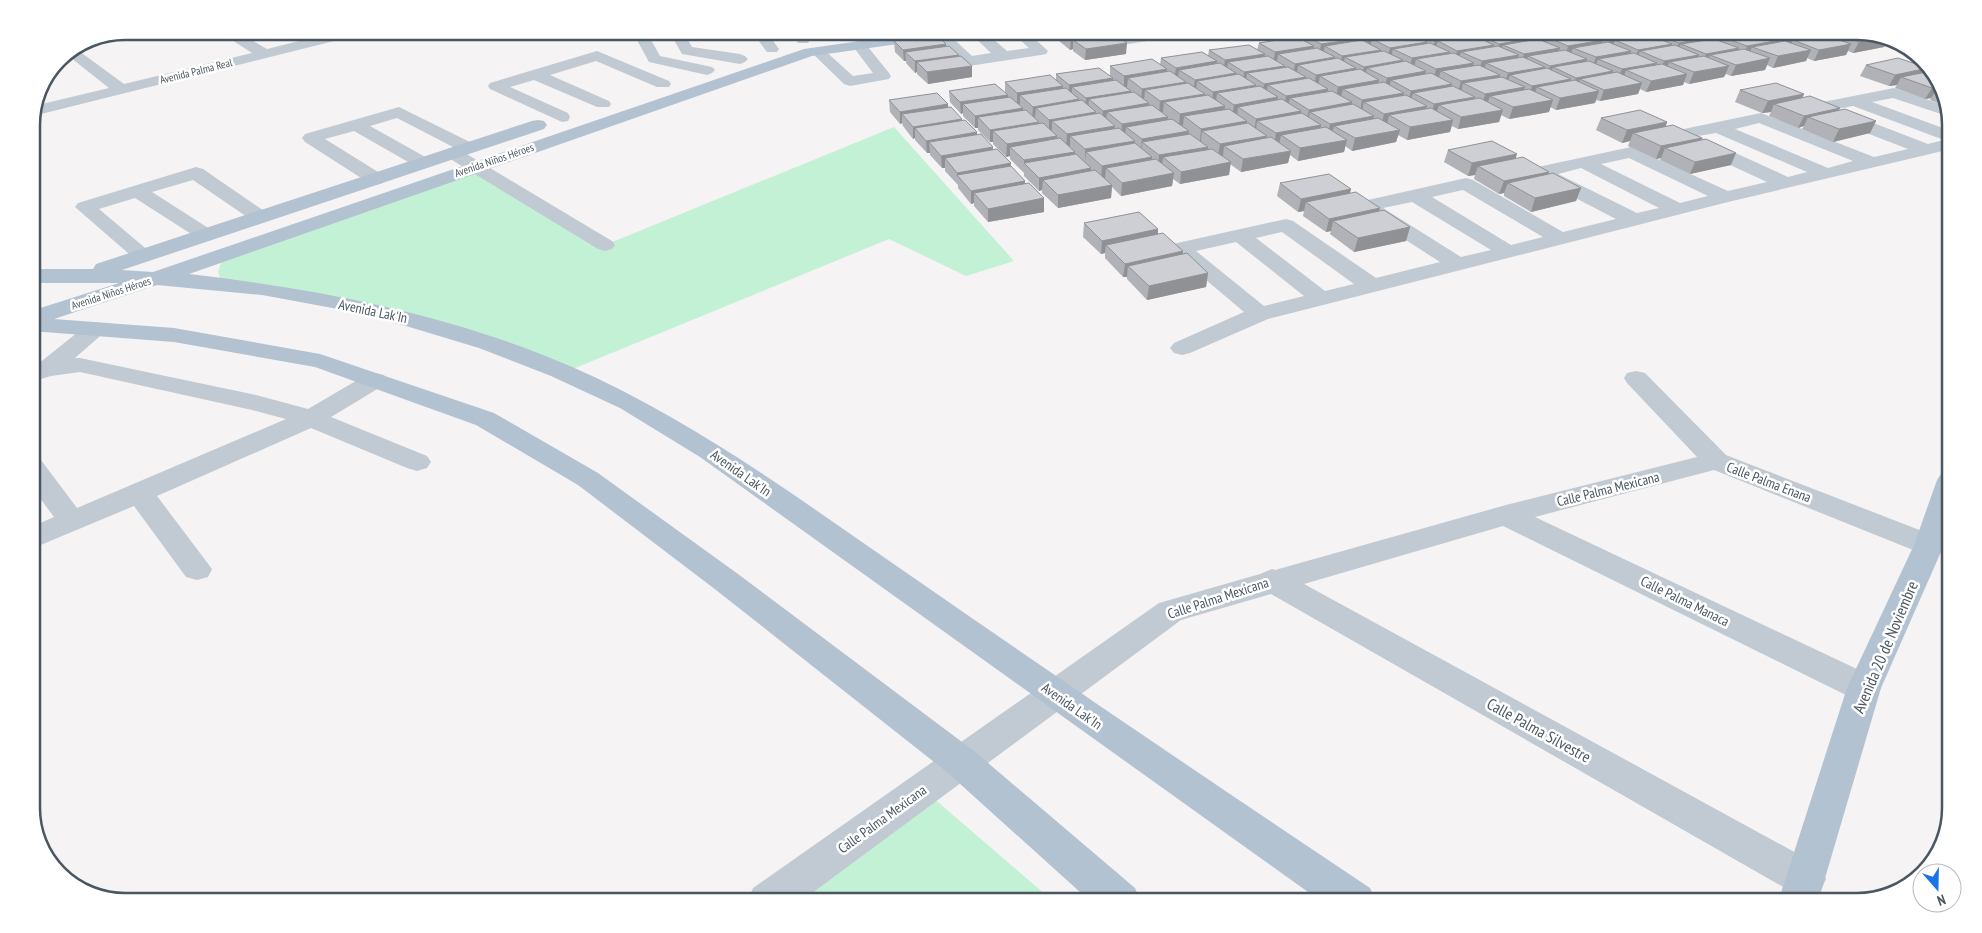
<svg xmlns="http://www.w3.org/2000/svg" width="1982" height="933" viewBox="0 0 1982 933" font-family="'PT Sans Narrow',sans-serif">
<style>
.green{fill:#c3f1d5}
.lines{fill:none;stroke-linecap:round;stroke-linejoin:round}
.minor{fill:#c1cad2;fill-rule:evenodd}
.major{fill:#b3c2d1;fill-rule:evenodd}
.wall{fill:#b0b2b7}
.shaded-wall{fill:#909195}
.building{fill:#cdcfd5;stroke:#909195}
.labels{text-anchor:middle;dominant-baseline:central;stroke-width:5;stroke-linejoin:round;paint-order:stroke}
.far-street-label{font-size:11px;fill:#4a5661;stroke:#fff}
.street-label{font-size:14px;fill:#4a5661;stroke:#fff}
.near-street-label{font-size:16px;fill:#4a5661;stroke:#fff}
.rim{fill:none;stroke:#4a5661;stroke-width:2.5}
</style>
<rect width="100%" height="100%" fill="#f5f3f3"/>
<!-- green -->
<path class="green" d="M894 127 1014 261 966 276 889 239 563 373 385 313 223 285 218 272 222 261 475 167 605 245Z
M932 797 1054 902H796Z"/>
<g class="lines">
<!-- minor -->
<path class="minor" d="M218 31H236L267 49 339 31H364L362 34 33 116 38 105 109 88 66 54 75 48 124 84 252 53Z
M632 31H646L660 56 712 67 715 70 712 73 707 75 649 62Z
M669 31H683L692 47 740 54 745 56 748 59 745 62 740 64 682 54Z
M751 31H766L779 49 777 52H767Z
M790 31H804L810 40 808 43H798Z
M832 31H847L849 35 847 38H837Z
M935 31H945L972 56 991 53 968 31H984L1007 51 1029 48 1010 31H1026L1048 51 1046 54 1041 55 969 66 964 64 935 37 933 34Z
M1101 31H1118L1125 36 1156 31H1192L1185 35 1122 45 1117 44Z
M859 41 864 42 889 73 891 76 889 79 850 86 844 84 810 51 812 48H822L853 76 873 73 852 45 854 42Z
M597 51 669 81 671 84 669 87H657L596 61 550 75 609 101 611 104 609 107H597L534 80 510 87 568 113 570 117 568 121 562 122 490 89 488 86 490 83Z
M1894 88 1946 106 1950 117 1893 98 1872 102 1951 131V149L1728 202 1268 319 1190 353 1182 355 1174 353 1170 348 1174 343 1244 312 1173 252 1170 248 1173 244 1286 219 1293 221 1376 278 1440 262 1359 210 1356 206 1359 202 1466 178 1473 180 1563 232 1616 219 1533 176 1531 172 1533 168 1631 147 1728 191 1767 182 1674 139 1671 135 1674 131 1761 113 1874 157 1908 149 1812 112 1810 108 1812 104 1818 103ZM1853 106 1944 140 1928 144 1837 109ZM1759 123 1853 161 1828 168 1735 129ZM1716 133 1807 172 1788 177 1698 136ZM1629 158 1708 196 1680 203 1601 164ZM1581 168 1659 208 1637 213 1558 174ZM1463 190 1543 237 1511 245 1432 197ZM1412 202 1491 250 1461 257 1383 208ZM1282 232 1354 284 1325 291 1256 238ZM1236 242 1304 296 1264 306 1196 251Z
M399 107 474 144 477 148 474 152 465 153 612 241 615 245 612 249 605 251 598 249 447 157 444 153 447 149 455 148 397 118 370 126 429 159 432 163 429 167 423 168 417 167 354 131 325 139 383 175 385 179 383 183 376 185 369 183 305 142 302 138 305 134Z
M196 167 203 169 267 213 270 217 267 221 260 223 253 221 193 180 152 192 213 231 216 235 213 239 206 241 199 239 135 198 99 209 150 252 154 256 150 260 143 262 136 260 75 207 78 203Z
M96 322 104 324 108 329 75 358H80L256 395 308 409 366 375 375 373 384 375 387 380 384 385 331 417 427 456 431 462 427 468 417 471 407 468 311 428 157 496 212 569 208 577 197 580 186 577 134 506 31 549V527L54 517 31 486V457L41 460 77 508 286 419 252 410 80 372 51 376 31 382V366L38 364 88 324Z
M1636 371 1645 373 1726 455 1940 538 1944 545 1940 552 1929 555 1918 552 1714 470 1535 517 1876 678 1881 688 1876 698 1864 702 1852 698 1503 526 1304 584 1820 866 1826 879 1820 892 1806 898 1792 892 1271 594 1181 620 800 902H747L753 888 1159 603 1260 574 1272 569 1275 570 1506 505 1697 457 1627 383 1624 378 1627 373Z"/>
<!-- major -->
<path class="major" d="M930 31H970L963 35 812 56 189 274C319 289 449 314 570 366 699 422 811 508 927 587 1074 689 1222 789 1370 888L1376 902H1322L700 457 620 408 551 376 479 348 406 326 338 309 262 295 157 285 54 319 174 328 320 354 494 413 598 473 738 574 974 751 1135 888 1141 902H1091L948 773 716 590 578 485 476 425 315 367 174 342 31 331V311L119 283H31V269H93L96 264 532 121 538 120 544 121 547 125 544 129 122 270 153 272 804 49Z
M1951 471V524L1944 545 1881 688 1818 902H1778L1847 688 1914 545 1937 480 1941 474Z"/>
</g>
<!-- wall -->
<path class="wall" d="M699 31H747L748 35 704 41Z
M1045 31H1108L1126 54 1085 60 1073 51V49L1070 50 1059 41V39H1056Z
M1219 31H1268V33L1230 38Z
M1350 31H1857L1893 39 1899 44 1890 45 1886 44 1884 47 1853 53 1848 51 1846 55 1814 61 1807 58 1806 61 1773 68 1767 65 1765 70 1731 76 1726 74 1724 77 1689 84 1684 82 1683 85 1646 92 1640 89 1638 94 1600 101 1596 100 1595 103 1556 110 1550 107 1549 112 1509 119 1501 115 1499 122 1458 129 1452 126 1450 132 1407 140 1398 135 1396 142 1352 151 1345 146 1344 152 1298 161 1290 155 1288 163 1241 172 1230 164 1229 175 1180 184 1173 179 1172 186 1121 196 1112 187 1111 198 1058 208 1042 193V190L1039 191 1024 176V173L1010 159V156L1006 157 993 144V142H990L978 130V128H975L963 116V113L961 114 950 102 949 91 1005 92V82L1056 80V74L1110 75V66L1160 65 1161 58 1208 56 1209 50H1257L1259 43 1303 40 1304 35 1349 34Z
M894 41 946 44V46L959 55 972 77 928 84 917 74V72L915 73 906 63V61H904L895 52Z
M1866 65 1935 73 1946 106 1930 100 1931 98 1925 99 1895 88 1897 85 1889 86 1860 76Z
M1740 90 1804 94 1802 98 1839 110 1876 121 1870 133 1833 142 1802 129 1804 126 1798 128 1769 116 1771 112 1762 113 1735 102Z
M889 100 948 104V107L1011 166 1025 183 1044 198V212L988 222 974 206V203L971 204 958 188V185L945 171V168H942L930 155V153H927L915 140V138L913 139 903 126 902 123 900 124 890 112Z
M1601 118 1667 122 1666 127 1702 138 1701 140 1731 165 1690 174 1660 160 1661 158 1656 159 1628 146 1630 141 1622 143 1596 130Z
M1448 150 1516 159 1548 174 1581 188 1576 201 1531 212 1504 196V193L1499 194 1474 179 1475 175 1468 176 1444 162Z
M1280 183 1350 194 1379 211 1410 227 1406 241 1354 252 1330 234 1331 231 1326 232 1303 216 1304 211 1298 212 1277 196Z
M1084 223 1158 229V234L1183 251 1182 254 1208 273 1206 287 1147 300 1127 279V277H1123L1105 258V253L1101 254 1083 237Z"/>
<!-- shaded-wall -->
<path class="shaded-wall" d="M703 31H747L748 35 704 41Z
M1056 31H1059V39H1056Z
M1231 31H1268V33L1230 38Z
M1405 31 1402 42 1372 39 1370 47 1366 48 1368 37Z
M1411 31H1445L1416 32 1414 40 1409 41Z
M1492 31H1510L1479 35 1476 44 1473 45 1476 34Z
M1573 31H1577L1574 41 1547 37 1544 46 1540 47 1543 36Z
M1656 31H1681L1655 34 1652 42 1646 43 1650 32Z
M1742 31H1751L1747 40 1722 37 1719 45 1715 46 1720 35Z
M1830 31H1856L1832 33 1828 41 1822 43 1827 32Z
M1111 33 1110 44 1073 40V49L1070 50 1071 39Z
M1644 33 1640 44 1615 40 1612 49 1606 50 1610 39Z
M1820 34 1814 44 1793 40 1789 49 1783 50 1788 39Z
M1471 35 1468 46 1438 41 1435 51H1432L1435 40Z
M1712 37 1707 48 1681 44 1677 53 1674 54 1679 43Z
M1885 37 1889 38 1884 47 1853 53 1859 42Z
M1534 38 1531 49 1503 45 1500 54 1496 55 1499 44Z
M1359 39 1356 49 1325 46 1323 55H1319L1321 44Z
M1894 39 1899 44 1890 45Z
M1603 40 1599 51 1573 48 1570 56 1565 57 1568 46Z
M1780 40 1775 51 1752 47 1748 56 1743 57 1747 46Z
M1427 42 1424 53 1393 49 1391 58 1387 59 1390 48Z
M1127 43 1126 54 1085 60 1086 49Z
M946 44 947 55 905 52 906 61H904L903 50Z
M1672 44 1668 55 1640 51 1637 60 1634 61 1638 50Z
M1851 44 1846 55 1814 61 1819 50Z
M1494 45 1491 56 1461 52 1458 61 1454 62 1457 51Z
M1314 46 1312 57 1278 54 1277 62 1273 63 1275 52Z
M1560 48 1556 59 1528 56 1526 64 1520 65 1524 54Z
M1739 48 1734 59 1710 55 1707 64 1701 65 1706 54Z
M1381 50 1378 61 1345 57 1343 66 1340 67 1342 56Z
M1811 50 1806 61 1773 68 1778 56Z
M1631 51 1627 62 1598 59 1595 68H1592L1596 57Z
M1450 52 1447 63 1416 59 1414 69H1409L1412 58Z
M1265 54 1263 65 1228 62 1227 71H1223L1225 60Z
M959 55V66L917 62V72L915 73V61Z
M1519 55 1515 66 1486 63 1484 72H1478L1482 61Z
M1699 55 1695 66 1669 62 1666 71 1660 72 1664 61Z
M1335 57 1333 69 1298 65 1297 75H1293L1295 64Z
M1770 58 1765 70 1731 76 1736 65Z
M1587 59 1583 70 1553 67 1550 76 1547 77 1550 66Z
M1403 60 1400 71 1367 68 1365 77 1361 78 1364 67Z
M1217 61 1215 72 1179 70 1178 78 1174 79 1176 68Z
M1474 63 1471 74 1441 71 1438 80 1433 81 1436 69Z
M1657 63 1653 74 1626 70 1623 79 1617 80 1622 69Z
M972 66V77L928 84 927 72Z
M1285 66 1283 77 1247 73 1246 83 1243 84 1244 72Z
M1729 66 1724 77 1689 84 1694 72Z
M1545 67 1542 78 1510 75 1507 84 1504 85 1508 73Z
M1356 68 1354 80 1320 76 1318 86H1314L1316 75Z
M1928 68 1921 80 1901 77 1897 85 1889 86 1895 75Z
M1167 69 1166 81 1128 78 1127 87H1124V76Z
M1426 71 1423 83 1391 80 1389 89H1384L1387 78Z
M1613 71 1608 82 1580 79 1577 88 1572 89 1576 78Z
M1236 73 1235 85 1197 81 1196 91 1193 92 1195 80Z
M1687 74 1683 85 1646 92 1651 81Z
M1500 75 1497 86 1463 83 1461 93H1458L1461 81Z
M1306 77 1304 88 1268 85 1266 95H1262L1264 84Z
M1113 78 1112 89 1072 87V96H1069V85Z
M1571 79 1567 90 1537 87 1534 96 1529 97 1532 86Z
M1379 80 1376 91 1343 89 1341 97 1336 98 1338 87Z
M1186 82 1184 93 1145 90 1144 100H1141L1142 89Z
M1642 83 1638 94 1600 101 1604 90Z
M1452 84 1448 95 1413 93 1411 102H1408L1411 91Z
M1256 85 1254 97 1217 93 1216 103 1212 104 1213 92Z
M1063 86 1062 97 1020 95V104L1017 105V93Z
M1939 86 1941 90 1937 89 1931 98 1925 99 1932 88Z
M1525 87 1521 99 1490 96 1487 105 1482 106 1485 94Z
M1328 89 1326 101 1290 98 1288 107 1284 108 1286 96Z
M1131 91 1130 103 1089 99 1088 109 1085 110 1086 98Z
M1599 91 1595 103 1556 110 1560 98Z
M1404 93 1401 104 1364 102 1362 111 1360 112 1362 100Z
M1205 94 1203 106 1164 102 1163 112 1159 113 1160 101Z
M1804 94 1798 106 1774 104 1771 112 1762 113 1768 101Z
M1008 95V106L963 104V113L961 114 960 102Z
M1278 97 1276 109 1238 107 1237 116 1232 117 1234 105Z
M1475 97 1472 108 1439 105 1436 115 1431 116 1434 104Z
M1079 99V111L1036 108 1035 118 1032 119 1033 107Z
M1553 100 1549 112 1509 119 1513 107Z
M1352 102 1349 114 1310 112 1308 121 1306 122 1309 110Z
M1149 103 1148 115 1107 112 1106 122 1102 123 1103 111Z
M948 104 949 116 902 114V123L900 124V112Z
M1225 106 1224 118 1184 116 1183 125 1179 126 1180 114Z
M1427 106 1423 118 1389 115 1387 125 1381 126 1384 114Z
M1023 108V120L978 117V128H975V116Z
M1840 108 1834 120 1808 117 1804 126 1798 128 1804 116Z
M1503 110 1499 122 1458 129 1461 117Z
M1301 111 1298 123 1257 121 1256 130 1254 131 1256 119Z
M1096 112V124L1052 121V131L1049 132V120Z
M1374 116 1371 128 1334 126 1332 135 1327 136 1330 124Z
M1168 117 1167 129 1126 127 1125 136 1121 137 1122 124Z
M962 119 963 131 915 128V138L913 139V127Z
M1453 120 1450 132 1407 140 1410 127Z
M1247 121 1245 133 1202 131 1201 141H1200L1201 129Z
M1876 121 1870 133 1833 142 1839 129Z
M1039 122V134L993 131V142H990V130Z
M1667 122 1662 135 1633 133 1630 141 1622 143 1627 130Z
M1321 125 1319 138 1281 135 1279 145 1274 146 1276 133Z
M1115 126 1114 138 1070 136V146H1066L1067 134Z
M1400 130 1396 142 1352 151 1355 138Z
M1189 131 1188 143 1142 142 1141 152H1140L1142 139Z
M977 132V145L929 142 930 153H927L926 141Z
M1057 136 1056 148 1010 147V156L1006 157 1007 144Z
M1267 136 1265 148 1224 146 1223 156H1218L1220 144Z
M1702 138 1696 150 1665 148 1661 158 1656 159 1661 146Z
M1347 140 1344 152 1298 161 1300 148Z
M1135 141 1134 153 1086 152 1085 162V149Z
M993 147V160L945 158V168H942L941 156Z
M1208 147 1206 159 1163 157 1162 167 1158 168 1159 155Z
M1291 151 1288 163 1241 172 1243 159Z
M1075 152 1074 164 1024 163V173V160Z
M1736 153 1731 165 1690 174 1695 162Z
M1517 154 1513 167 1478 166 1475 175 1468 176 1472 163Z
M1152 157 1151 170 1106 168 1105 178 1101 179 1102 166Z
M1231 162 1229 175 1180 184 1181 172Z
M1011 163 1010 176 957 175V173Z
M1091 168V181L1043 180 1042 190 1039 191V178Z
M1549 172 1545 184 1508 183 1504 193 1499 194 1504 181Z
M1174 173 1172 186 1121 196 1122 183Z
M1025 181V194L974 193V203L971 204V191Z
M1112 185 1111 198 1058 208V195Z
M1581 188 1576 201 1531 212 1535 198Z
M1351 189 1348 202H1306L1304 211 1298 212 1301 199Z
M1044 198V212L988 222V209Z
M1380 208 1377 222 1333 221 1331 231 1326 232 1329 219Z
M1410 227 1406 241 1354 252 1358 238Z
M1158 229 1157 243 1106 245 1105 253 1101 254 1102 241Z
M1183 251 1181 265 1128 266 1127 277H1123L1125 264Z
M1208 273 1206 287 1147 300 1149 286Z"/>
<!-- building -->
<path class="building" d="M1061 31H1108L1111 33 1071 39Z
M1332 31H1344L1359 39 1321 44 1304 35Z
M1357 31H1404L1368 37Z
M1463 31 1471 35 1435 40 1416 32Z
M1470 31H1492L1476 34Z
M1501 31H1519L1534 38 1499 44 1479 35Z
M1532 31H1573L1543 36Z
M1581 31 1603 40 1568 46 1547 37Z
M1591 31H1639L1644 33 1610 39Z
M1670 31H1696L1712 37 1679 43 1655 34Z
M1709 31H1742L1720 35Z
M1755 31 1780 40 1747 46 1722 37Z
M1765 31H1813L1820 34 1788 39Z
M1842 31H1857L1885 37 1859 42 1832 33Z
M1408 33 1427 42 1390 48 1372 39Z
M1114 34 1127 43 1086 49 1073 40Z
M937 35 946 44 903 50 894 41Z
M1649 35 1672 44 1638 50 1615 40Z
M1825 35 1851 44 1819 50 1793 40Z
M1474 36 1494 45 1457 51 1438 41Z
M1297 37 1314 46 1275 52 1259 43Z
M1538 39 1560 48 1524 54 1503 45Z
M1714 39 1739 48 1706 54 1681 44Z
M1362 40 1381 50 1342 56 1325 46Z
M1785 41 1811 50 1778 56 1752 47Z
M1608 42 1631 51 1596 57 1573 48Z
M1430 43 1450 52 1412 58 1393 49Z
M1249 45 1265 54 1225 60 1209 50Z
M1675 45 1699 55 1664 61 1640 51Z
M949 46 959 55 915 61 905 52Z
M1498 46 1519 55 1482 61 1461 52Z
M1317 48 1335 57 1295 64 1278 54Z
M1744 49 1770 58 1736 65 1710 55Z
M1565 50 1587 59 1550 66 1528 56Z
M1384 51 1403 60 1364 67 1345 57Z
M1202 52 1217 61 1176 68 1161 58Z
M1454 53 1474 63 1436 69 1416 59Z
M1634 53 1657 63 1622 69 1598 59Z
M961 56 972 66 927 72 917 62Z
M1268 56 1285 66 1244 72 1228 62Z
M1704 56 1729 66 1694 72 1669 62Z
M1523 57 1545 67 1508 73 1486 63Z
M1338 58 1356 68 1316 75 1298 65Z
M1898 58 1928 68 1895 75 1866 65Z
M1152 59 1167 69 1124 76 1110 66Z
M1406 61 1426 71 1387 78 1367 68Z
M1589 61 1613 71 1576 78 1553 67Z
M1220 63 1236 73 1195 80 1179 70Z
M1662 64 1687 74 1651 81 1626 70Z
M1479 65 1500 75 1461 81 1441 71Z
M1288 67 1306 77 1264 84 1247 73Z
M1099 68 1113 78 1069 85 1056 74Z
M1547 68 1571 79 1532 86 1510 75Z
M1360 69 1379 80 1338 87 1320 76Z
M1170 71 1186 82 1142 89 1128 78Z
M1932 71 1935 73 1939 86 1932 88 1901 77Z
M1617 72 1642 83 1604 90 1580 79Z
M1431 73 1452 84 1411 91 1391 80Z
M1239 74 1256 85 1213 92 1197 81Z
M1050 75 1063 86 1017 93 1005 82Z
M1502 77 1525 87 1485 94 1463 83Z
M1309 78 1328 89 1286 96 1268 85Z
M1116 80 1131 91 1086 98 1072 87Z
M1575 80 1599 91 1560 98 1537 87Z
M1384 82 1404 93 1362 100 1343 89Z
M1188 83 1205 94 1160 101 1145 90Z
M1776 83 1804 94 1768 101 1740 90Z
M995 84 1008 95 960 102 949 91Z
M1260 86 1278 97 1234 105 1217 93Z
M1453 86 1475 97 1434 104 1413 93Z
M1066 88 1079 99 1033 107 1020 95Z
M1529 89 1553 100 1513 107 1490 96Z
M1332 91 1352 102 1309 110 1290 98Z
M1134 92 1149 103 1103 111 1089 99Z
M937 93 948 104 900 112 889 100Z
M1208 95 1225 106 1180 114 1164 102Z
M1406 95 1427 106 1384 114 1364 102Z
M1810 96 1840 108 1804 116 1774 104Z
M1010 97 1023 108 975 116 963 104Z
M1480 98 1503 110 1461 117 1439 105Z
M1282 99 1301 111 1256 119 1238 107Z
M1082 100 1096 112 1049 120 1036 108Z
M1353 104 1374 116 1330 124 1310 112Z
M1152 105 1168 117 1122 124 1107 112Z
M951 107 962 119 913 127 902 114Z
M1431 108 1453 120 1410 127 1389 115Z
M1229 109 1247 121 1201 129 1184 116Z
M1845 109 1876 121 1839 129 1808 117Z
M1026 110 1039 122 990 130 978 117Z
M1640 110 1667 122 1627 130 1601 118Z
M1100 113 1115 126 1067 134 1052 121Z
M1302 113 1321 125 1276 133 1257 121Z
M1378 118 1400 130 1355 138 1334 126Z
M1172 119 1189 131 1142 139 1126 127Z
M965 120 977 132 926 141 915 128Z
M1043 123 1057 136 1007 144 993 131Z
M1248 123 1267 136 1220 144 1202 131Z
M1673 125 1702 138 1661 146 1633 133Z
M1326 127 1347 140 1300 148 1281 135Z
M1119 128 1135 141 1085 149 1070 136Z
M981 134 993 147 941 156 929 142Z
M1190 134 1208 147 1159 155 1142 142Z
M1271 137 1291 151 1243 159 1224 146Z
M1060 138 1075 152 1024 160 1010 147Z
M1706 139 1736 153 1695 162 1665 148Z
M1492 141 1517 154 1472 163 1448 150Z
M1135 143 1152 157 1102 166 1086 152Z
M997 149 1011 163 957 173 945 158Z
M1212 149 1231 162 1181 172 1163 157Z
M1076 154 1091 168 1039 178 1024 163Z
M1523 157 1549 172 1504 181 1478 166Z
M1156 159 1174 173 1122 183 1106 168Z
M1011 166 1025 181 971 191 957 175Z
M1095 170 1112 185 1058 195 1043 180Z
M1553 173 1581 188 1535 198 1508 183Z
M1329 174 1351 189 1301 199 1280 183Z
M1029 183 1044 198 988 209 974 193Z
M1356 192 1380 208 1329 219 1306 202Z
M1384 210 1410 227 1358 238 1333 221Z
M1139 212 1158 229 1102 241 1084 223Z
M1163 233 1183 251 1125 264 1106 245Z
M1187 253 1208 273 1149 286 1128 266Z"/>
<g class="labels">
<!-- far-street labels -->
<g class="far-street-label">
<text transform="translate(196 71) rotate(-14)">Avenida Palma Real</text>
<text transform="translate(494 160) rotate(-19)">Avenida Niños Héroes</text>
<text transform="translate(111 293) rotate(-18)">Avenida Niños Héroes</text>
</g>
<!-- street labels -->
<g class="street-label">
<text transform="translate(373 311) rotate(12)">Avenida Lak'In</text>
<text transform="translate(741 473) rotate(35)">Avenida Lak'In</text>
<text transform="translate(1769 482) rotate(21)">Calle Palma Enana</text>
<text transform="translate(1608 489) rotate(-14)">Calle Palma Mexicana</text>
<text transform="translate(1218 598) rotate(-18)">Calle Palma Mexicana</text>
<text transform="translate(1685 601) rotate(26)">Calle Palma Manaca</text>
<text transform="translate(1072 706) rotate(35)">Avenida Lak'In</text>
<text transform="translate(882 819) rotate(-36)">Calle Palma Mexicana</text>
</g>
<!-- near-street labels -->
<g class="near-street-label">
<text transform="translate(1885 647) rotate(-67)">Avenida 20 de Noviembre</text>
<text transform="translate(1539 730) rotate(29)">Calle Palma Silvestre</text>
</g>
</g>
<!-- crop -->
<path d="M0 0H1982V933H0ZM125 40H1857A85 85 0 0 1 1942 125V808A85 85 0 0 1 1857 893H125A85 85 0 0 1 40 808V125A85 85 0 0 1 125 40Z" fill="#fff" fill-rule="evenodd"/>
<path class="rim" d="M125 40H1857A85 85 0 0 1 1942 125V808A85 85 0 0 1 1857 893H125A85 85 0 0 1 40 808V125A85 85 0 0 1 125 40Z"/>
<!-- north arrow -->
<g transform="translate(1937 888) rotate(160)"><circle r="24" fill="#ffffff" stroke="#b7bbc0"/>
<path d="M0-4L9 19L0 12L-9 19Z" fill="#1a73e8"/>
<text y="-8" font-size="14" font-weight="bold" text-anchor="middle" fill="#4a5661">N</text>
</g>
</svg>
